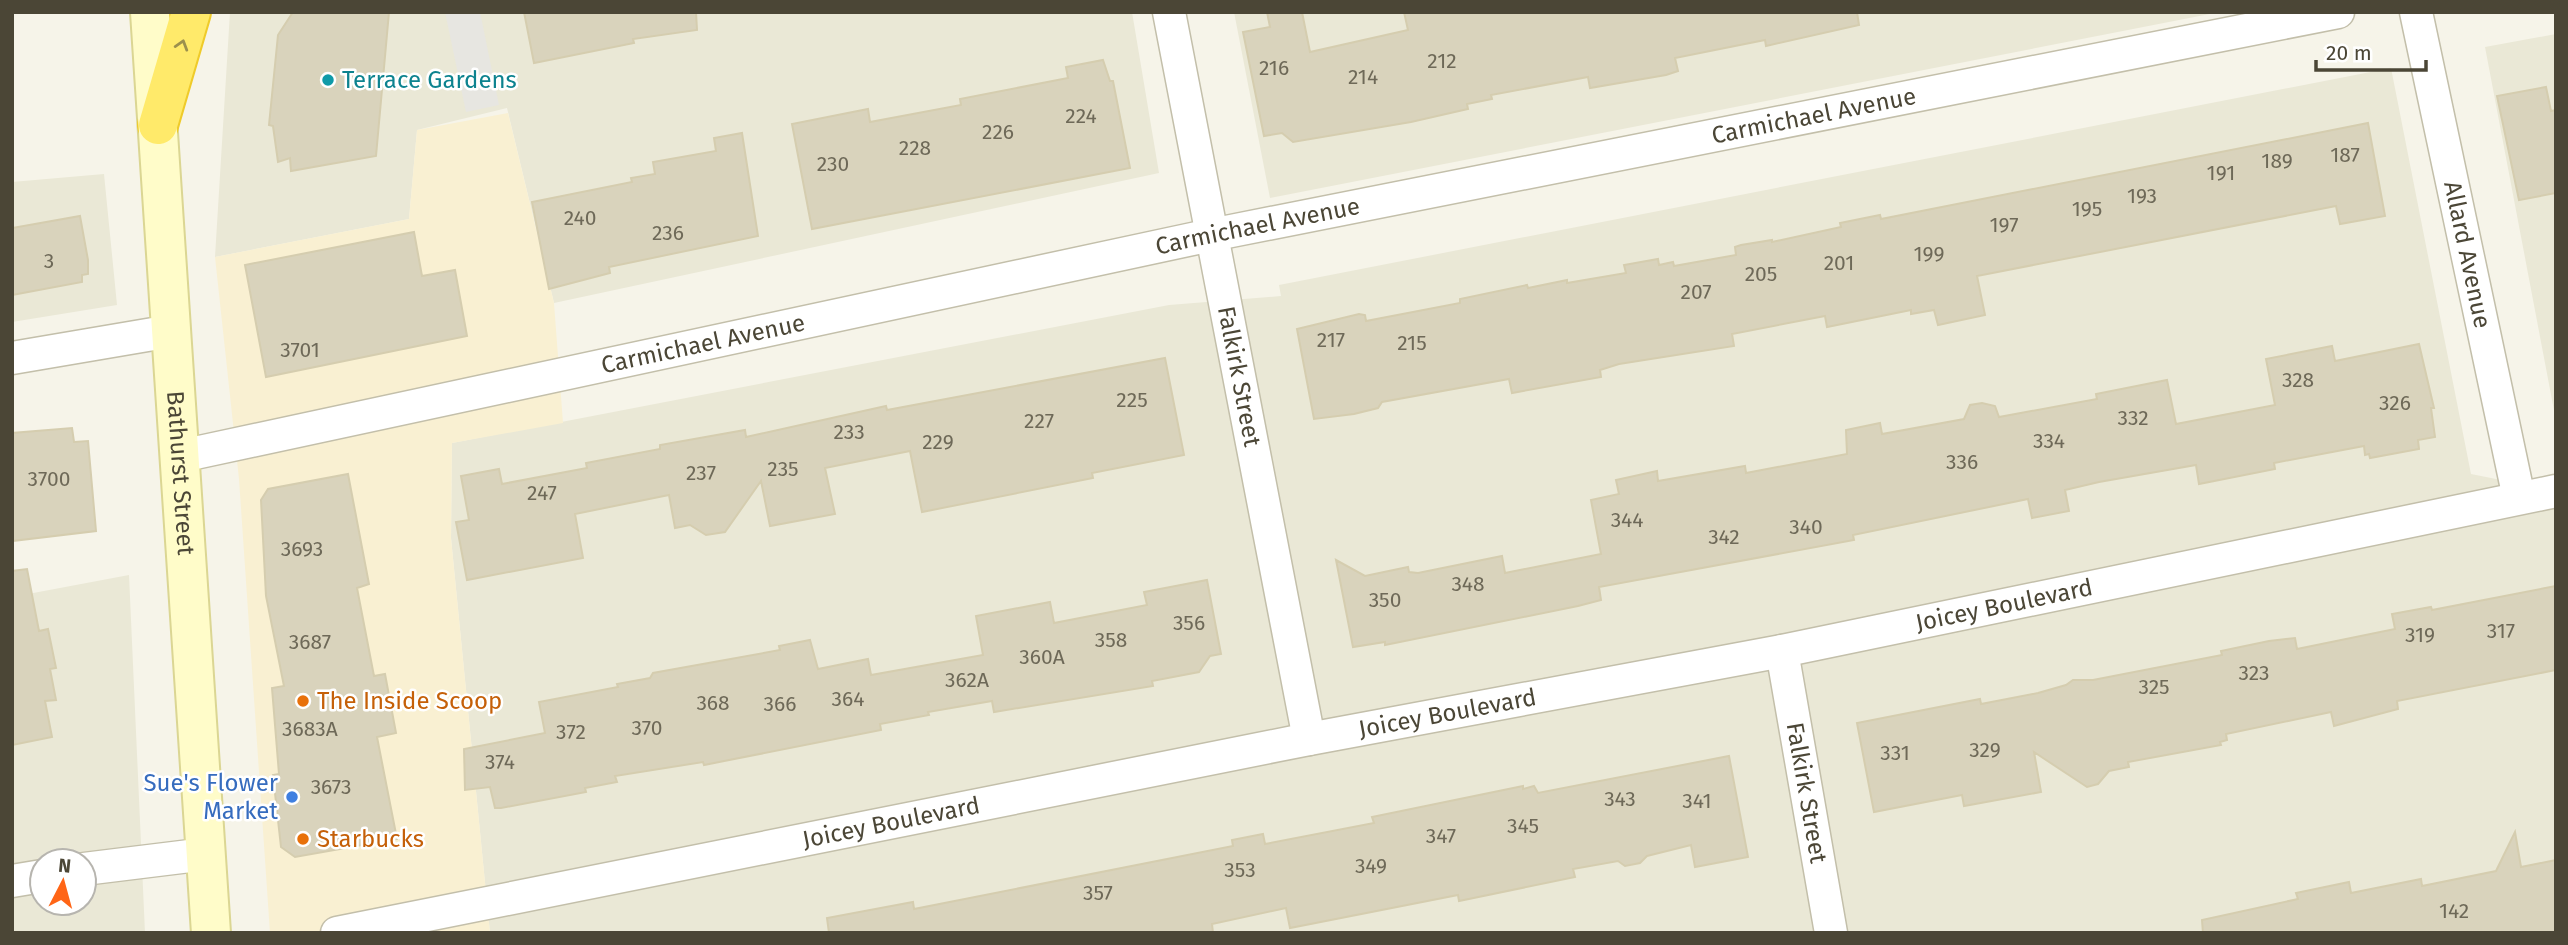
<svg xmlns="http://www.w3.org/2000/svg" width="2568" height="945" viewBox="0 0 2568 945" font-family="'Fira Sans',sans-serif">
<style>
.residential{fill:#eae8d6;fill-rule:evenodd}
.commercial{fill:#f9f0d2}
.parking{fill:#e7e6e1}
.building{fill:#d9d3bc;stroke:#d5cdaf;stroke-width:2}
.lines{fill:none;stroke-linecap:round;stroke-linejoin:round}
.street-casing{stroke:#c3bfaa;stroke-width:35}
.secondary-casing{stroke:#dbd693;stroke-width:42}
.highway-casing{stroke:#efcb2a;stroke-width:42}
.street{stroke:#fff;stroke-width:32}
.secondary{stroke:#fffcc9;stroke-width:38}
.highway{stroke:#ffea6a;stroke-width:38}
.oneway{stroke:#9c904d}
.culture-dot{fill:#0f9aa8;stroke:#fff;stroke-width:2.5}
.food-dot{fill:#e8710a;stroke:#fff;stroke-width:2.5}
.shop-dot{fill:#3f7fe0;stroke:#fff;stroke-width:2.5}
.labels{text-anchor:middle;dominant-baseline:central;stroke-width:5;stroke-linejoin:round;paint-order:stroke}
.number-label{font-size:21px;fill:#6e6958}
.culture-label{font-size:24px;fill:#0d838f;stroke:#fff;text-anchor:start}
.street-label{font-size:24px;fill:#4b4636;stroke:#fff}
.food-label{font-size:24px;fill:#c56008;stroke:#fff;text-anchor:start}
.shop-label{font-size:24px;fill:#366cbe;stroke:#fff;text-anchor:end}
</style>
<rect width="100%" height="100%" fill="#f6f4e9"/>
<!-- residential -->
<path class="residential" d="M230 12H1132L1159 173 554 303 507 108 417 130 409 219 215 257Z
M1234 12H2220L1270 198Z
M2556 34V421L2485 47Z
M2391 68 2471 474 2556 491V933H490L451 538 452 443 1169 305 1281 296 1279 285Z
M104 174 117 305 12 322V182Z
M129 575 145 933H12V597ZM42 861H84V903H42Z"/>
<!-- commercial -->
<path class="commercial" d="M508 113 554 303 563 423 452 443 451 538 490 933H270L239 479 215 257 409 219 417 130Z"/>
<!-- parking -->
<path class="parking" d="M445 12H480L499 105 466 112Z"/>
<!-- building -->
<path class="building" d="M293 12H389L376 156 291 171 290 158 278 162 273 126 269 125 278 35Z
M524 12H696L697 30 633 39 634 43 534 63Z
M1267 12H1302L1310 52 1408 30 1404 12H1857L1859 25 1766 46 1765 40 1675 58 1678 71 1666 75 1590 88 1588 77 1491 95 1492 99 1467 104 1468 109 1411 122 1293 142 1282 133 1264 136 1243 32 1270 27Z
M1103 60 1110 81H1113L1130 168 812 229 792 124 868 109 870 122 961 105 960 99 1068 78 1066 67Z
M2546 87 2551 111 2556 110V193L2519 200 2497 96Z
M2368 123 2385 216 2340 224 2336 206 1977 276 1985 315 1938 325 1934 310 1911 314V310L1827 327 1825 316 1732 334 1734 346 1619 364 1600 370 1601 377 1512 393 1509 379 1382 402 1378 408 1354 414 1314 419 1297 329 1359 314 1365 315 1366 321 1460 303V299L1527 285 1528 288 1567 280V283L1626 273 1624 265 1658 259 1659 265 1673 262 1674 266 1736 255 1735 247 1741 245 1772 240V242L1841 227 1840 223 1880 215 1881 219Z
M742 133 758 236 609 267 610 273 549 289 532 202 632 182 631 178 655 174 653 162 716 151 714 138Z
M80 216 88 260V274L82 275V282L12 295V228Z
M414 232 422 276 455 270 467 336 266 377 245 265Z
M2419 344 2434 408H2431L2435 437 2418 440 2419 449 2370 458 2369 454 2365 455 2364 446 2274 463 2275 469 2199 484 2196 465 2099 482 2065 490 2069 511 2032 518 2028 499 1853 535 1854 540 1599 587 1601 600 1578 606 1385 645V642L1353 647 1336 560 1365 576 1408 567 1409 572 1418 573 1502 556 1505 573 1601 554 1591 500 1619 494 1616 480 1657 471 1658 481 1745 466 1746 473 1847 454 1846 430 1880 423 1882 434 1964 419 1970 405 1982 403 1995 406 1999 417 2097 399 2096 394 2167 380 2176 424 2275 405 2266 359 2332 346 2335 361Z
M1165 358 1184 455 1092 473 1093 478 922 512 910 451 825 468 835 514 770 526 761 481 725 532 706 535 690 525 675 528 669 495 575 514 583 558 467 580 456 522 469 520 461 476 499 469 502 484 587 468 586 463 660 449V445L745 430 746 437 886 406 887 410Z
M72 428 74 442 88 441 96 531 12 541V433Z
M348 474 369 584 357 588 374 676 385 674 396 733 377 737 397 839 295 857 281 847 273 775 279 774 272 688 284 686 266 596 261 500 268 489Z
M27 569 39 631 48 629 56 668 50 669 56 700 45 701 52 737 12 745V571Z
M1207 580 1221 654 1210 656 1199 672 1152 681 1153 686 994 712 992 701 928 712 929 715 880 724 881 730 704 765 703 762 615 776 617 782 585 788 586 792 501 808H495L490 787 465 790 464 749 545 733 539 702 618 687 617 684 650 678 653 673 780 650 779 646 810 640 818 669 868 659 871 675 983 655 976 616 1050 602 1054 623 1147 605 1144 592Z
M2556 586V670L2397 701 2398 709 2334 726 2331 712 2226 734 2227 740 2220 742 2221 745 2128 762 2129 767 2109 771 2098 784 2087 787 2034 752 2041 792 1964 806 1962 795 1874 812 1857 723 1980 699 1981 704 2038 693 2066 685 2073 680H2093L2222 655 2221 651 2269 641 2295 638 2297 649 2395 629 2392 614 2431 607 2432 610Z
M1729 756 1748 857 1695 867 1691 845 1647 856 1640 863 1625 866 1618 861 1573 869 1575 877 1459 901 1458 895 1290 928 1286 908 1212 924 1213 933H829L827 918 913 902 914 909 1233 846 1232 840 1263 834 1265 844 1374 823 1372 817 1523 786V789L1534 786 1538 793Z
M2515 832 2521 867 2556 860V933H2203L2202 920 2298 899 2296 893 2349 882 2351 893 2421 879 2422 886 2496 871Z"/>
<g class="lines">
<!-- street casing -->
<g class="street-casing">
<g id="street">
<path id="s1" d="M1169 12 1309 739"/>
<path id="s2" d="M2416 12 2519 498"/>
<path d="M12 358 171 331"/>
<path id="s3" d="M181 456 1211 235 2338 12"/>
<path id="s4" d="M1782 651 1831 933"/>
<path d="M84 869 206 854"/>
<path d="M12 881 42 876"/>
<path id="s5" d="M337 933 1309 739 1782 651 2556 491"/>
</g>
</g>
<!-- secondary casing -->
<g class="secondary-casing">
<g id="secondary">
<path id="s6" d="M150 12 211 933"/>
</g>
</g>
<!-- highway casing -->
<g class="highway-casing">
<path id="highway" d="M158 125 191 12"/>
</g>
<!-- street -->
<use href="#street" class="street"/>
<!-- secondary -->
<use href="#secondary" class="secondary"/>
<!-- highway -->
<use href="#highway" class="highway"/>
</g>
<!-- one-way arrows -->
<defs><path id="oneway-chevron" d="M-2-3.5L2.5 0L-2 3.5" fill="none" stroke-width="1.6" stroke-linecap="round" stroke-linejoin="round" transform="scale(1.75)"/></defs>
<use class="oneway" href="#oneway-chevron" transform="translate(182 45) rotate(-73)"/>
<!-- markers -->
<circle class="culture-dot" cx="328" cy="80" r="7"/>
<g class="food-dot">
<circle cx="303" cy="701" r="7"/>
<circle cx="303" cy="839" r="7"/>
</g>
<circle class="shop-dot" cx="292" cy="797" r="7"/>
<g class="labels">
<!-- number labels -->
<g class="number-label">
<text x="1442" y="61">212</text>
<text x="1274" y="68">216</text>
<text x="1363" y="77">214</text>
<text x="1081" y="116">224</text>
<text x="998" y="132">226</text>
<text x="915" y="148">228</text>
<text x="2345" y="155">187</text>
<text x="2277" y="161">189</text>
<text x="833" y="164">230</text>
<text x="2221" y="173">191</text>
<text x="2142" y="196">193</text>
<text x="2087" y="209">195</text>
<text x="580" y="218">240</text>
<text x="2004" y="225">197</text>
<text x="668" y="233">236</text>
<text x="1929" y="254">199</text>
<text x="49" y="261">3</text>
<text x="1839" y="263">201</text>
<text x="1761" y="274">205</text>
<text x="1696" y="292">207</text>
<text x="1331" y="340">217</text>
<text x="1412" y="343">215</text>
<text x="300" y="350">3701</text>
<text x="2298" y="380">328</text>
<text x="1132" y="400">225</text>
<text x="2395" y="403">326</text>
<text x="2133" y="418">332</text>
<text x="1039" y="421">227</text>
<text x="849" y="432">233</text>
<text x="2049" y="441">334</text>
<text x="938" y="442">229</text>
<text x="1962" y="462">336</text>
<text x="783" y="469">235</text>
<text x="701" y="473">237</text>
<text x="49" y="479">3700</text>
<text x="542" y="493">247</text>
<text x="1627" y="520">344</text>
<text x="1806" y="527">340</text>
<text x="1724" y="537">342</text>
<text x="302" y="549">3693</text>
<text x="1468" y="584">348</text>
<text x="1385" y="600">350</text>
<text x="1189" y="623">356</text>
<text x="2501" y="631">317</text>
<text x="2420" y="635">319</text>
<text x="1111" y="640">358</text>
<text x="310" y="642">3687</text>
<text x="1042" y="657">360A</text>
<text x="2254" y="673">323</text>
<text x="967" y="680">362A</text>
<text x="2154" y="687">325</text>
<text x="848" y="699">364</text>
<text x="713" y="703">368</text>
<text x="780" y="704">366</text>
<text x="647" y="728">370</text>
<text x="310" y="729">3683A</text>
<text x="571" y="732">372</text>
<text x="1985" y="750">329</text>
<text x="1895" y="753">331</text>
<text x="500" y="762">374</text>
<text x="331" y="787">3673</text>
<text x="1620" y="799">343</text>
<text x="1697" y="801">341</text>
<text x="1523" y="826">345</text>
<text x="1441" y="836">347</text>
<text x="1371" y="866">349</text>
<text x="1240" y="870">353</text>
<text x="1098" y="893">357</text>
<text x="2454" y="911">142</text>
</g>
<!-- culture labels -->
<g class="culture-label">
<text x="342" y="80">Terrace Gardens</text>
</g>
<!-- street labels -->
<g class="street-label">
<text stroke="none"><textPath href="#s3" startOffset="1668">Carmichael Avenue</textPath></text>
<text stroke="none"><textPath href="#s3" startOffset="1101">Carmichael Avenue</textPath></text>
<text stroke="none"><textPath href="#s2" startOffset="248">Allard Avenue</textPath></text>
<text stroke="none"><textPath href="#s3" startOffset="534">Carmichael Avenue</textPath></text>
<text stroke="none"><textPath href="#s1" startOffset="371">Falkirk Street</textPath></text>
<text stroke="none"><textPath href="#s6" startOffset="462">Bathurst Street</textPath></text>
<text stroke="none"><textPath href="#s5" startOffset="1699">Joicey Boulevard</textPath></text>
<text stroke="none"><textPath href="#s5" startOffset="1132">Joicey Boulevard</textPath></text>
<text stroke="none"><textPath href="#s4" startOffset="144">Falkirk Street</textPath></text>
<text stroke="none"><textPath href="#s5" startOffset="565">Joicey Boulevard</textPath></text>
</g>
<!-- food labels -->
<g class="food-label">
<text x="317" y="701">The Inside Scoop</text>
<text x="317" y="839">Starbucks</text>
</g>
<!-- shop labels -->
<g class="shop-label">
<text x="278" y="783">Sue's Flower<tspan x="278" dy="28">Market</tspan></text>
</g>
</g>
<!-- border -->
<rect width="2568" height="945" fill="none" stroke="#4b4636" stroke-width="28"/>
<!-- north arrow -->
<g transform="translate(63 882) rotate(6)"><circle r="33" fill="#ffffff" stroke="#b7b5af" stroke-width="2"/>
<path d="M0-5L12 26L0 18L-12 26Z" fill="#ff6516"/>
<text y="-10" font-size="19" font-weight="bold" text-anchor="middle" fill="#4b4636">N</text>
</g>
<!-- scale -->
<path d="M2316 60v10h110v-10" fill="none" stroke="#4b4636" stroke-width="3.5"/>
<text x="2326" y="60" font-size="21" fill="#4b4636" stroke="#ffffff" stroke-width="5" paint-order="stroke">20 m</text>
</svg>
